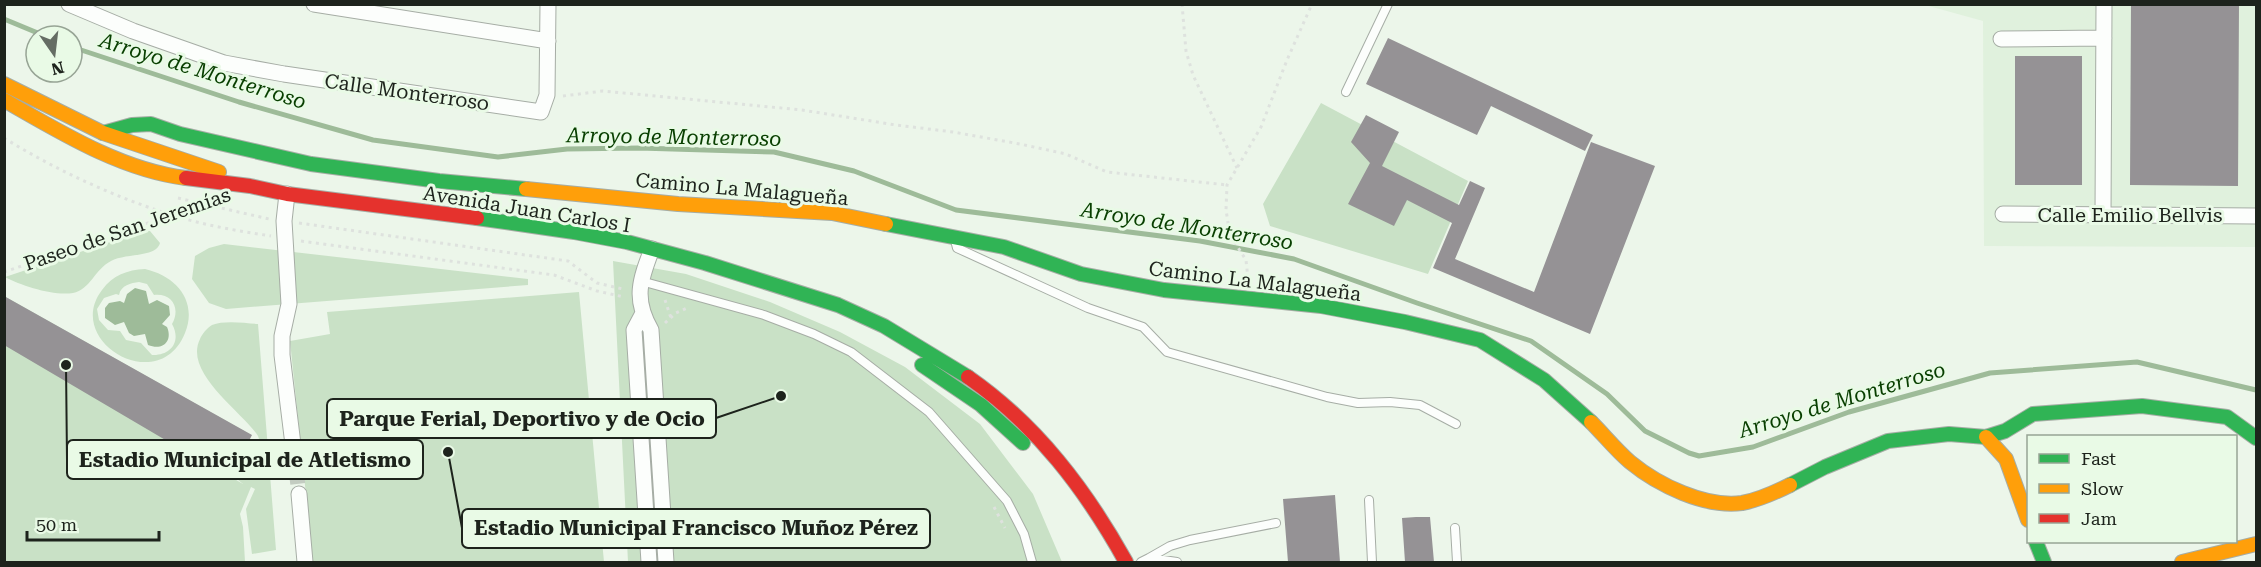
<svg xmlns="http://www.w3.org/2000/svg" width="2261" height="567" viewBox="0 0 2261 567" font-family="'Roboto Serif',serif">
<style>
.built{fill:#e0f1dd}
.green{fill:#c9e1c6;fill-rule:evenodd}
.water{fill:#9ebb99}
.lines{fill:none;stroke-linecap:round;stroke-linejoin:round}
.stream{stroke:#9ebb99;stroke-width:5}
.building{fill:#959295}
.street-tunnel{stroke:#c3ccc1;stroke-width:15;stroke-dasharray:15 8;stroke-linecap:butt}
.lane-casing{stroke:#a6ada5;stroke-width:10}
.street-casing{stroke:#a6ada5;stroke-width:17}
.fast-casing{stroke:#a6ada5;stroke-width:16}
.slow-casing{stroke:#a6ada5;stroke-width:16}
.jam-casing{stroke:#a6ada5;stroke-width:16}
.path{stroke:#dee2de;stroke-width:3;stroke-dasharray:3 4.5;stroke-linecap:butt}
.lane{stroke:#fcfefc;stroke-width:8}
.street{stroke:#fcfefc;stroke-width:15}
.fast{stroke:#30b455;stroke-width:14}
.slow{stroke:#ff9f0a;stroke-width:14}
.jam{stroke:#e5322d;stroke-width:14}
.labels{text-anchor:middle;dominant-baseline:central;stroke-width:6;stroke-linejoin:round;paint-order:stroke}
.street-label{font-size:20px;fill:#1d231c;stroke:#e9fae6}
.water-label{font-size:21px;font-style:italic;fill:#083f00;stroke:#e9fae6}
.leader{fill:none;stroke:#1d231c;stroke-width:2}
.callout-dot{fill:#1d231c;stroke:#e9fae6;stroke-width:2}
.callout{fill:#e9fae6;stroke:#1d231c;stroke-width:2}
.callout-label{font-size:21px;text-anchor:middle;font-weight:bold;fill:#1d231c}
</style>
<rect width="100%" height="100%" fill="#ecf6ea"/>
<!-- built -->
<path class="built" d="M1925 5H2256V247L1984 246 1983 21Z"/>
<!-- green -->
<path class="green" d="M1321 103 1468 181 1428 274 1270 226 1263 204Z
M143 231H150L160 243C156 258 125 253 111 261 95 269 90 290 73 293 53 296 22 286 5 277Z
M224 244 528 279V285L226 309 209 303 192 279 195 256 209 248Z
M613 261 686 274 770 302 840 332 905 367 980 424 1033 494 1062 562H628Z
M145 269C176 276 198 301 185 333 159 398 63 341 102 290 113 275 127 270 145 269ZM139 282 147 284 154 295C172 293 181 308 172 324 182 342 170 356 152 355L141 343 126 340 120 331 108 330 99 320 97 309 104 298 116 294 119 295C121 285 131 283 139 282Z
M579 292 604 562H313L290 341 330 334 327 312Z
M4 296 251 435 231 477 243 484 237 479 260 442 258 436C243 412 183 373 200 339 202 334 207 328 212 325 224 320 245 323 258 324L276 550 252 554 246 509 255 489 251 487 240 514 243 527 245 562H5Z"/>
<!-- water -->
<path class="water" d="M135 288 146 291 149 304 157 300 169 306 170 315 162 324 167 327C173 341 163 351 148 345L145 334 134 336 129 333 124 322 115 325 105 318V308L109 303 120 301 124 303 127 294Z"/>
<g class="lines">
<!-- stream -->
<path class="stream" d="M4 19 45 36
M72 47 239 102 373 140 498 157 567 149 639 148 774 152 854 171 956 210 1200 241 1294 259 1417 303 1531 341 1607 394 1645 431 1689 453 1699 456 1753 447 1849 412 1990 373 2137 362 2256 390"/>
</g>
<!-- building -->
<path class="building" d="M2131 4H2239L2238 186 2130 185Z
M1388 38 1593 135 1585 151 1491 106 1477 135 1366 84Z
M2015 56H2082V185H2015Z
M1366 115 1399 132 1382 166 1459 205 1470 181 1485 188 1455 259 1534 292 1591 142 1655 166 1590 334 1433 268 1452 223 1407 200 1394 226 1348 204 1370 163 1351 142Z
M4 296 252 435 230 478 4 345Z
M1335 495 1340 562H1288L1283 499Z
M1416 517H1430L1434 562H1405L1402 518Z"/>
<g class="lines">
<!-- street-tunnel -->
<path class="street-tunnel" d="M296 469 299 494"/>
<!-- lane casing -->
<g class="lane-casing">
<path id="lane" d="M1346 92 1388 4
M955 240 957 248 1088 308 1143 327 1167 352 1327 397 1358 403 1390 402 1420 405 1456 424
M641 281 764 315 814 334 851 352 929 412 1007 501 1024 534 1032 562
M1369 500 1372 562
M1455 528 1457 562
M1149 558 1170 546 1190 540 1276 523
M1141 562 1149 558 1177 562"/>
</g>
<!-- street casing -->
<g class="street-casing">
<path id="street" d="M69 4 133 31 224 63 284 74 541 112 547 95 548 4
M314 4 548 41
M2001 39 2104 38
M287 194 284 221 289 304 282 336V355L296 469
M2003 214 2256 216
M2103 215 2104 4
M652 249C640 280 633 299 651 330L666 562
M642 315 634 330 649 562
M299 494 305 562"/>
</g>
<!-- fast casing -->
<g class="fast-casing">
<path id="fast" d="M103 133 132 125 151 124 180 134 311 164 439 181 526 189
M477 218 574 232 627 242 705 263 838 305 884 326 968 377
M886 224 1004 247 1081 274 1164 290 1321 306 1405 322 1480 340 1544 380 1591 422
M922 365 981 405 1023 443
M1790 485 1825 467 1888 441 1949 434 1986 437 2005 431 2033 414 2142 406 2227 417 2256 438
M2036 542 2044 562"/>
</g>
<!-- slow casing -->
<g class="slow-casing">
<path id="slow" d="M4 84 103 133 219 172
M4 100C60 132 121 170 186 178
M526 189 678 204 832 213 886 224
M1591 422C1604 435 1616 450 1630 462 1658 485 1705 508 1742 503 1759 500 1774 493 1790 485
M1986 437 2006 459 2028 520
M2182 562 2256 544"/>
</g>
<!-- jam casing -->
<g class="jam-casing">
<path id="jam" d="M186 178 250 186 287 194 477 218
M968 377C1037 425 1086 490 1126 562"/>
</g>
<!-- path -->
<path class="path" d="M1182 4 1186 51 1193 75 1237 168
M563 96 603 91 802 110 896 125 953 132 1020 144 1066 154 1107 172 1227 185
M4 138C56 170 114 197 172 215 203 225 238 231 271 236
M178 198 269 219
M299 223 568 261 597 283 623 289
M301 241 554 275 597 291 624 297
M4 272 213 201
M1248 279 1246 260 1230 235 1226 210 1227 185 1261 127 1287 60 1312 4
M665 300 671 318
M665 323 676 313 687 308
M994 507 1005 528"/>
<!-- lane -->
<use href="#lane" class="lane"/>
<!-- street -->
<use href="#street" class="street"/>
<!-- fast -->
<use href="#fast" class="fast"/>
<!-- slow -->
<use href="#slow" class="slow"/>
<!-- jam -->
<use href="#jam" class="jam"/>
</g>
<g class="labels">
<!-- street labels -->
<g class="street-label">
<text transform="translate(407 92) rotate(8)">Calle Monterroso</text>
<text transform="translate(742 189) rotate(5)">Camino La Malagueña</text>
<text transform="translate(527 209) rotate(9)">Avenida Juan Carlos I</text>
<text x="2130" y="215">Calle Emilio Bellvis</text>
<text transform="translate(127 229) rotate(-19)">Paseo de San Jeremías</text>
<text transform="translate(1255 281) rotate(7)">Camino La Malagueña</text>
</g>
<!-- water labels -->
<g class="water-label">
<text transform="translate(203 71) rotate(17)">Arroyo de Monterroso</text>
<text transform="translate(674 137) rotate(1)">Arroyo de Monterroso</text>
<text transform="translate(1187 226) rotate(9)">Arroyo de Monterroso</text>
<text transform="translate(1842 400) rotate(-17)">Arroyo de Monterroso</text>
</g>
</g>
<!-- callouts -->
<path class="leader" d="M781 396L716 418M66 365L67 460M448 452L462 528"/>
<g class="callout-dot">
<circle cx="781" cy="396" r="6"/>
<circle cx="66" cy="365" r="6"/>
<circle cx="448" cy="452" r="6"/>
</g>
<g class="callout">
<rect x="327" y="399" width="389" height="39" rx="6"/>
<rect x="67" y="440" width="356" height="39" rx="6"/>
<rect x="462" y="509" width="468" height="39" rx="6"/>
</g>
<g class="callout-label">
<text x="522" y="426">Parque Ferial, Deportivo y de Ocio</text>
<text x="245" y="467">Estadio Municipal de Atletismo</text>
<text x="696" y="535">Estadio Municipal Francisco Muñoz Pérez</text>
</g>
<!-- border -->
<rect width="2261" height="567" fill="none" stroke="#1d231c" stroke-width="12"/>
<!-- legend -->
<rect x="2027" y="435" width="210" height="108" fill="#e9fae6" stroke="#97a495" stroke-width="1.5"/>
<rect x="2039" y="454" width="30" height="9" fill="#30b455" stroke="#97a495" stroke-width="1.5"/>
<text x="2081" y="465" font-size="18" fill="#1d231c">Fast</text>
<rect x="2039" y="484" width="30" height="9" fill="#ff9f0a" stroke="#97a495" stroke-width="1.5"/>
<text x="2081" y="495" font-size="18" fill="#1d231c">Slow</text>
<rect x="2039" y="514" width="30" height="9" fill="#e5322d" stroke="#97a495" stroke-width="1.5"/>
<text x="2081" y="525" font-size="18" fill="#1d231c">Jam</text>
<!-- north arrow -->
<g transform="translate(54 54) rotate(166)"><circle r="28" fill="#e9fae6" stroke="#97a495" stroke-width="1.5"/>
<path d="M0-4.5L10 22L0 15L-10 22Z" fill="#656d64"/>
<text y="-9" font-size="16" font-weight="bold" text-anchor="middle" fill="#1d231c">N</text>
</g>
<!-- scale -->
<path d="M27 531v9h132v-9" fill="none" stroke="#1d231c" stroke-width="3"/>
<text x="36" y="531" font-size="18" fill="#1d231c" stroke="#e9fae6" stroke-width="4.5" paint-order="stroke">50 m</text>
</svg>
